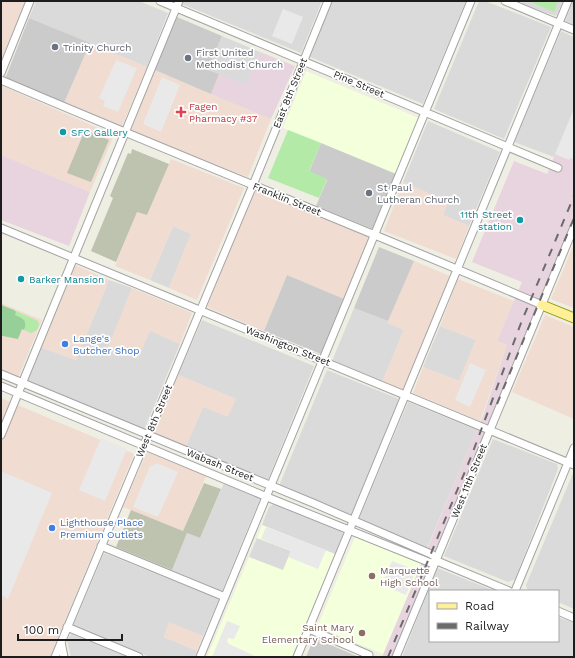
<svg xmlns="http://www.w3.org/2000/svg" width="575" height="658" viewBox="0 0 575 658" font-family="'Work Sans',sans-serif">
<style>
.residential{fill:#dbdada}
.commercial{fill:#f0dcd1}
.industrial{fill:#e8d4de}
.education{fill:#f4ffdb}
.religious{fill:#cbcbcb}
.construction{fill:#bdc3ae}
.grass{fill:#b4eaa7}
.forest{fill:#96cf97}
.parking{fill:#e9e9e9}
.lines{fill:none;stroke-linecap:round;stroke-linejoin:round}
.minor-casing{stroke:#a4a4a4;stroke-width:9}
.major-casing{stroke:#969100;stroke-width:11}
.minor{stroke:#fff;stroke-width:7}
.major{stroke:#fdf099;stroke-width:9}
.rail{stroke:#6b6b6b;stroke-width:2;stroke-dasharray:8 8;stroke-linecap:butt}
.worship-dot{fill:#6b7280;stroke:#fff;stroke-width:1.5}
.health-dot{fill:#e0444e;stroke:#fff;stroke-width:1.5}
.culture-dot{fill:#0f9aa8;stroke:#fff;stroke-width:1.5}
.shop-dot{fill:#3f7fe0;stroke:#fff;stroke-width:1.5}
.education-dot{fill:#8d6e63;stroke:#fff;stroke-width:1.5}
.labels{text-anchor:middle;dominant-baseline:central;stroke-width:3.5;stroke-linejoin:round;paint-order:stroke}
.worship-label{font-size:10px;fill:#5b616d;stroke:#fff;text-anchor:start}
.street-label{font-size:10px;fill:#1d1d1d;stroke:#fff}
.health-label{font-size:10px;fill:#be3a42;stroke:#fff;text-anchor:start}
.culture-label{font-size:10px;fill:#0d838f;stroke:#fff;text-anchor:start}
.shop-label{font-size:10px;fill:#366cbe;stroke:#fff;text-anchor:start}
.education-label{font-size:10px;fill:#785e54;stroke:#fff;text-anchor:start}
</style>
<rect width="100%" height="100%" fill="#efeee3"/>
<!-- residential -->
<path class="residential" d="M36 1H139L168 13 147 67 29 18Z
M183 1H322L301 53 182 4Z
M332 1H466L423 104 310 57Z
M479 1H485L551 27 504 139 434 109Z
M523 1H563L556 16 521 5Z
M573 1H574V25L565 21Z
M561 31 574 37V109L554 157 514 142Z
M222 36 260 52 246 86 208 70Z
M428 121 500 152 469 226 443 215 448 202 403 182Z
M173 226 191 234 169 288 150 280Z
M109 280 132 288 109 347 150 330 180 344 144 430 26 381 40 347 76 360Z
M354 308 388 321V323L404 330 382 382 332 361Z
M202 320 314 366 267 482 186 446 203 407 236 399 178 375Z
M440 326 476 340 459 381 423 367Z
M327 370 399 399 351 516 279 486Z
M408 402 477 430 427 548 359 519Z
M493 439 557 464 558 469 515 579 508 582 444 556Z
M573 473H574V609L558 602V591H531L527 589 526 585Z
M224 483 261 497 222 591 172 570 187 533 200 538Z
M275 503 339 528 343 534 335 554 262 525 269 507Z
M257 538 291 551 283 571 249 557Z
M104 553 219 599 203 636 169 623 164 637 197 651 195 657H150L73 626Z
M437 568 495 591H430V641H558V617L574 623V657H402Z
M71 634 127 657H71L67 641Z"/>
<!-- commercial -->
<path class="commercial" d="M1 1H27L1 63Z
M90 43 147 67 122 126 64 103Z
M155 70 271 119 248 177 131 131Z
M2 86 114 135 90 192 1 155Z
M171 159 244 188 197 300 169 288 191 234 173 226 150 280 115 266 137 211 147 215Z
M403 182 448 202 443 215 469 226 456 259 384 231Z
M255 190 371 235 344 299 287 275 264 331 207 307Z
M574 244V308L551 299Z
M414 261 450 276 403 390 382 382 404 330 387 323Z
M75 265 109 280 76 360 40 347Z
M458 279 514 301 497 341 507 345 480 421 413 393 423 367 459 381 476 340 440 326Z
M132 288 192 313 180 344 150 331 138 359 108 347Z
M1 303 42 320 18 378 1 370Z
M545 315 574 327V419L512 392Z
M178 375 236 399 228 417 203 407 186 446 154 434Z
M1 398 134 454 50 657H1Z
M147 452 206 476 183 531 123 507Z
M169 622 203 636 197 651 164 637Z"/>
<!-- industrial -->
<path class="industrial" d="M260 52 295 66 271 119 211 94 219 74 246 85Z
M574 109V225L395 657H382L484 413 507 345 497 341 522 282 472 262 514 161 547 174Z
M1 155 90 192 69 246 1 220Z"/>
<!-- education -->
<path class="education" d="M306 71 419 118 396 174 283 128Z
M262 525 335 554 292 657H207L249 557 283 570 291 551 257 538Z
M355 537 422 562 383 654 317 627Z"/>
<!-- religious -->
<path class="religious" d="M177 17 222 36 208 70 219 74 211 94 155 70Z
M29 18 90 43 64 103 5 79Z
M321 143 396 174 373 229 316 206 327 180 309 172Z
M379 247 414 261 388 321 354 308Z
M287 275 344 299 321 354 264 331Z
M314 638 359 657H306Z"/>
<!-- construction -->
<path class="construction" d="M85 130 109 140 91 182 67 173Z
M132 149 169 164 147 215 137 212 116 262 91 251 113 198 110 196 128 153 131 154Z
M204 483 221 489 200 538 187 533 172 570 116 547 131 510 183 531Z"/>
<!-- grass -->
<path class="grass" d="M529 1H558L554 12Z
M288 130 321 143 309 171 327 179 319 198 268 178Z
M14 310 38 321 39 325 37 330 31 333 24 330C28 321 22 319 15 315Z"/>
<!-- forest -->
<path class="forest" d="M1 305 14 310 16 312 15 315C23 318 28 321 24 330L22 329 18 339 3 336H1Z"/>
<!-- parking -->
<path class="parking" d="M283 9 303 17 292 44 272 36Z
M116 60 137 68 118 112 103 106 105 101 99 98Z
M162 77 180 85 161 132 143 124Z
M574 109V159L570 158 569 160 555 154Z
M470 363 486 370 470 407 455 400Z
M101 438 127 449 105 501 79 490Z
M157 463 178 472 158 517 133 507 150 466H152Z
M1 471 52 493 8 599 3 596 1 597Z
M266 527 326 550 318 569 288 557 291 551 261 539Z
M392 561 416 570 406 595 382 585Z
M227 621 240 626 234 639 228 638 227 642 229 644 257 657H212Z"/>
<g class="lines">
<!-- minor casing -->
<g class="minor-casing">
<path id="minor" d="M160 1 558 168
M505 1 574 30
M1 73 30 1
M1 80C181 157 362 228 542 305
M1 228 574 465
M1 374 313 503 431 554 434 556 437 561 509 591
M1 386 267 497 431 563 437 561
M1 435 179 1
M101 546 225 597
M515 591 574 448
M558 611 574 618
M67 627 139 657
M309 629 369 655
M61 642 64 657
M55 657 253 185 328 1
M200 657 471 1
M297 657 568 1
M396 657 574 227"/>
</g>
<!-- major casing -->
<g class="major-casing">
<path id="major" d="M542 305 574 318"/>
</g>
<!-- minor -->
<use href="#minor" class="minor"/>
<!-- major -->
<use href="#major" class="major"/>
<!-- rail -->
<path class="rail" d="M497 404 574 218
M388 657 471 457 521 323 574 196"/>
</g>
<!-- markers -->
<g class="worship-dot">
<circle cx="55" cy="47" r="4"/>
<circle cx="188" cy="58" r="4"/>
<circle cx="369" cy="193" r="4"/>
</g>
<path class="health-dot" d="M179 106h4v4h4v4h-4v4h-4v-4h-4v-4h4z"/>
<g class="culture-dot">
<circle cx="63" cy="132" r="4"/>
<circle cx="520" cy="220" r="4"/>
<circle cx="21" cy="279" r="4"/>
</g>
<g class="shop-dot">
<circle cx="65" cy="344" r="4"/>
<circle cx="52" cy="528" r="4"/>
</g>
<g class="education-dot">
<circle cx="372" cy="576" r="4"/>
<circle cx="362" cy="633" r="4"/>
</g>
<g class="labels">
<!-- worship labels -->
<g class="worship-label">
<text x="63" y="47">Trinity Church</text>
<text x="196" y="52">First United<tspan x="196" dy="12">Methodist Church</tspan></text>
<text x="377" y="187">St Paul<tspan x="377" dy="12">Lutheran Church</tspan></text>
</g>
<!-- street labels -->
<g class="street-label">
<text transform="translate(359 84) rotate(23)">Pine Street</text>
<text transform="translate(290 93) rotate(-68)">East 8th Street</text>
<text transform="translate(287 199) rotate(22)">Franklin Street</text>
<text transform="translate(288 346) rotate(22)">Washington Street</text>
<text transform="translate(154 421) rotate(-67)">West 8th Street</text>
<text transform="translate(220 465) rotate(22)">Wabash Street</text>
<text transform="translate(469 481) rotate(-68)">West 11th Street</text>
</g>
<!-- health labels -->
<g class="health-label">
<text x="189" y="106">Fagen<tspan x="189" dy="12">Pharmacy #37</tspan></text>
</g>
<!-- culture labels -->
<g class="culture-label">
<text x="71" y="132">SFC Gallery</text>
<text x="512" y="214" text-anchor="end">11th Street<tspan x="512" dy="12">station</tspan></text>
<text x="29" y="279">Barker Mansion</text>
</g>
<!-- shop labels -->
<g class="shop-label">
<text x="73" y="338">Lange's<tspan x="73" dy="12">Butcher Shop</tspan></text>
<text x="60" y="522">Lighthouse Place<tspan x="60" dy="12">Premium Outlets</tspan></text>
</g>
<!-- education labels -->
<g class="education-label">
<text x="380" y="570">Marquette<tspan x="380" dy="12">High School</tspan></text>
<text x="354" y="627" text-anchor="end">Saint Mary<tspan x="354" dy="12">Elementary School</tspan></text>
</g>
</g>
<!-- border -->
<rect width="575" height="658" fill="none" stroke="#1d1d1d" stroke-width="4"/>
<!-- legend -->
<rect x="429" y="590" width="130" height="52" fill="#ffffff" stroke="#a5a5a5"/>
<rect x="437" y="603" width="20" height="6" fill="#fdf099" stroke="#a5a5a5"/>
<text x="465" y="610" font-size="12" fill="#1d1d1d">Road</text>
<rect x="437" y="623" width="20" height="6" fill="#6b6b6b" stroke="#a5a5a5"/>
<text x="465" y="630" font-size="12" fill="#1d1d1d">Railway</text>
<!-- scale -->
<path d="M18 634v6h104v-6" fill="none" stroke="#1d1d1d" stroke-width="2"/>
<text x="24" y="634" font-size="12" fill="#1d1d1d" stroke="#ffffff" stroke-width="3" paint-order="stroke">100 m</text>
</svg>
